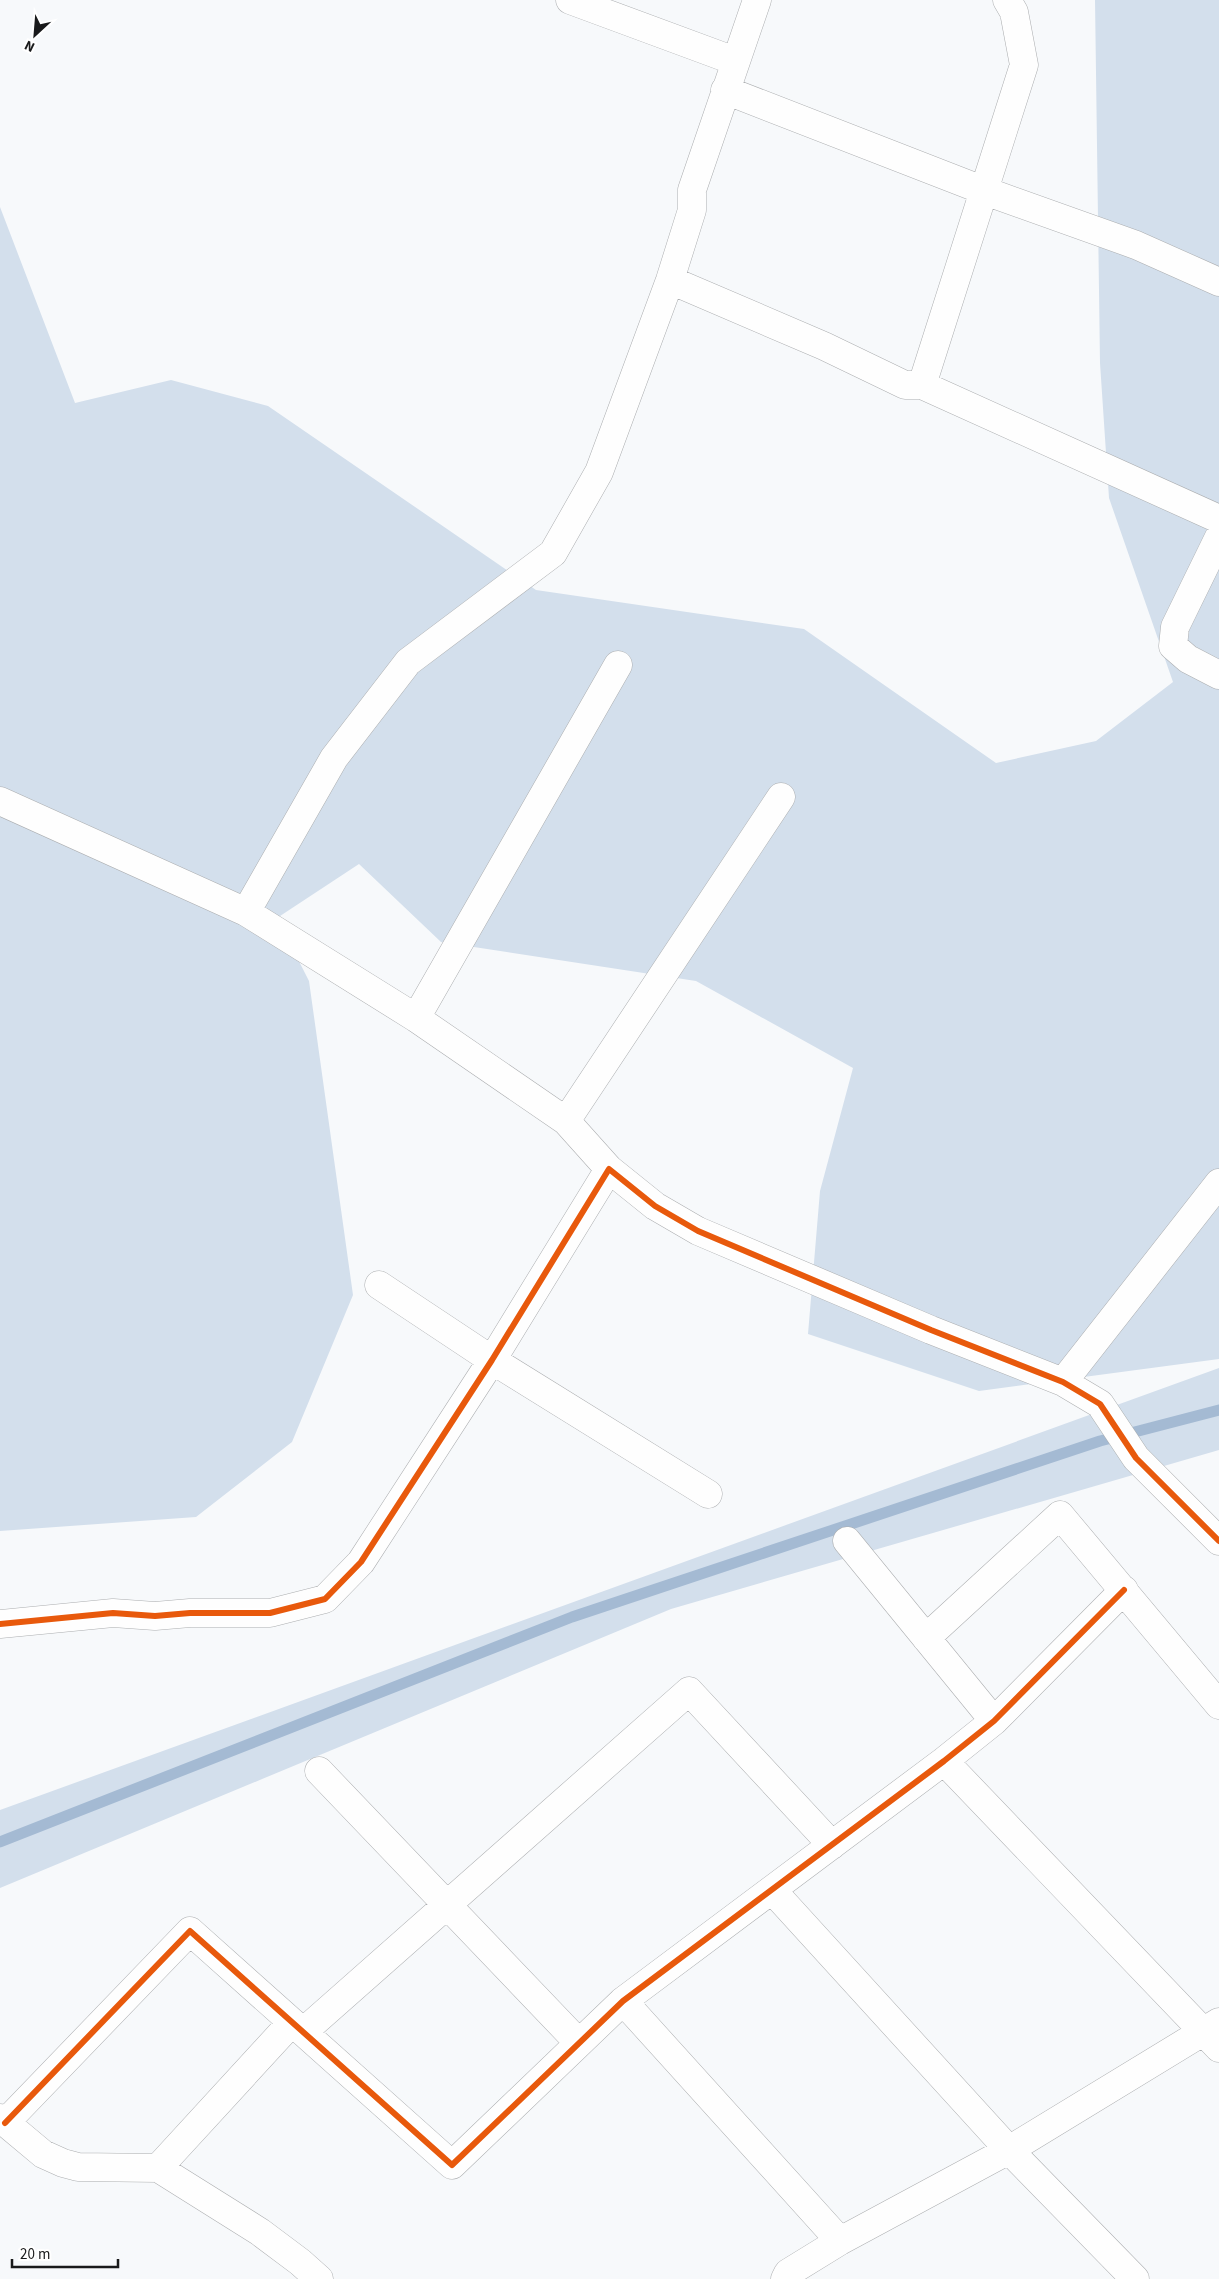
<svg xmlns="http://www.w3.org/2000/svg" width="1219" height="2279" viewBox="0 0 1219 2279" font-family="'Source Sans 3',sans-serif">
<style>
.green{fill:#d3dfec}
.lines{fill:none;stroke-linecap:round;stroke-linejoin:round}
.stream{stroke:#a4bad3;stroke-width:11}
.street-casing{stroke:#acaeb0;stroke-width:29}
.street{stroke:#fefefe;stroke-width:28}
.cycleway-casing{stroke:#fff;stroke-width:9}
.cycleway{stroke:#e8590c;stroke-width:6}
</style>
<rect width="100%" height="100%" fill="#f7f9fb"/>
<!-- green -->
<path class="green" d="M1095 0H1219V1359L979 1391 808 1334 820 1191 853 1068 696 981 441 942 359 864 277 918 309 981 353 1295 292 1442 196 1517 0 1531V207L75 403 171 380 268 406 536 590 804 629 996 763 1096 741 1173 682 1109 498 1100 363Z
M1219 1368V1450L671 1609 0 1888V1810Z"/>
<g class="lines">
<!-- stream -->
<path class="stream" d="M0 1842 572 1617 1100 1441 1219 1410"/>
<!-- street casing -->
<g class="street-casing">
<path id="street" d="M570 0 735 61
M725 90 985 191 1136 245 1219 282
M670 280 692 210V190L757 0
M922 385 1219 519
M1219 537 1175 627 1173 646 1188 659 1219 675
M0 801 246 912 416 1018 566 1121 609 1169
M246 912 334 758 408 662 553 553 599 472 670 280 824 346 905 385H922L1024 65 1014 12 1007 0
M416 1018 618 665
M566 1121 781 797
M379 1285 492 1360 708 1494
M1063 1382 1219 1183
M847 1541 994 1721
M0 1624 113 1613 155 1616 190 1613H270L325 1599 361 1562 492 1360 609 1169 655 1206 698 1231 931 1330 1063 1382 1100 1404 1136 1458 1219 1541
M926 1638 1060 1515 1219 1705
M944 1761 1219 2048
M319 1771 579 2043
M772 1890 1009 2150 1135 2279
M623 2001 840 2241
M303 2032 689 1691 832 1845
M0 2118 43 2154 63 2163 78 2167 158 2168 260 2232 300 2262 319 2279
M5 2123 190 1931 452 2165 623 2001 944 1761 994 1721 1124 1590
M158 2168 292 2022
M785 2279 788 2273 840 2241 1009 2150 1219 2022"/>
</g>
<!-- street -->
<use href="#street" class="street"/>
<!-- cycleway casing -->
<g class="cycleway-casing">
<path id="cycleway" d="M0 1624 113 1613 155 1616 190 1613H270L325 1599 361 1562 492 1360 609 1169 655 1206 698 1231 931 1330 1063 1382 1100 1404 1136 1458 1219 1541
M5 2123 190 1931 452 2165 623 2001 944 1761 994 1721 1124 1590"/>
</g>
<!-- cycleway -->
<use href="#cycleway" class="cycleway"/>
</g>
<!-- north arrow -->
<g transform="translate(35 35) rotate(206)" stroke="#ffffff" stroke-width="4" paint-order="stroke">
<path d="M0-4L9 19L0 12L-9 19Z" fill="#191a1b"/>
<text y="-8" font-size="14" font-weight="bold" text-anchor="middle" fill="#191a1b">N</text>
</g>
<!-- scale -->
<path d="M12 2259v8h106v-8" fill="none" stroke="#191a1b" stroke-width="2.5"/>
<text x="20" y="2259" font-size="15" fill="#191a1b" stroke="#ffffff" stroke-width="4" paint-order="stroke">20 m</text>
</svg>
